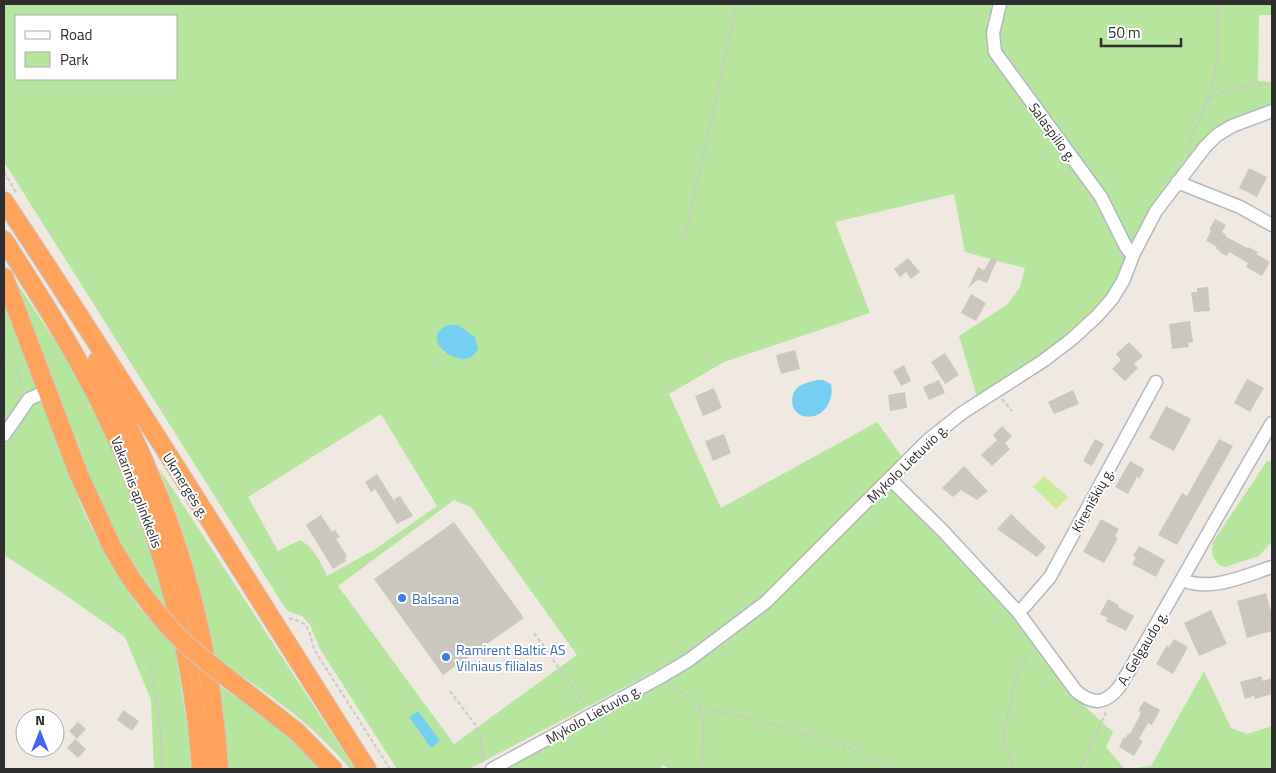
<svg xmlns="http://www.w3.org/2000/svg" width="1276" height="773" viewBox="0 0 1276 773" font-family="'Titillium Web',sans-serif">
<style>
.green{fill:#b6e59e;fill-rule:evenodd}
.pitch{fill:#c9ec9a}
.water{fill:#75cff0}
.building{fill:#cbc7bf}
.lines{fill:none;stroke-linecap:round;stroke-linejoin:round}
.minor-casing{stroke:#b4b7c1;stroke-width:15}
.highway-casing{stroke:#c9c9c9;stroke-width:20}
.path{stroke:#c9c9c9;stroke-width:2;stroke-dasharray:4 2.5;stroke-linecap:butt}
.minor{stroke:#fff;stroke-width:12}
.highway{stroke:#ffa35c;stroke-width:18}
.highway-bridge-casing{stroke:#c9c9c9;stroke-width:20;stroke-linecap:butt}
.highway-bridge{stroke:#ffa35c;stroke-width:18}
.shop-dot{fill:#3f7fe0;stroke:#fff;stroke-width:2}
.labels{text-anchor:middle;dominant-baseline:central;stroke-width:4;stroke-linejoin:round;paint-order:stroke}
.street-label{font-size:14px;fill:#2e2e2e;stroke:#fff}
.shop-label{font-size:14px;fill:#366cbe;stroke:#fff;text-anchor:start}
</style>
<rect width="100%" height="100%" fill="#efe9e1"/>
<!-- green -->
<path class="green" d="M4 4H1272V15H1259L1258 81 1272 82V105C1248 113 1227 121 1207 137L1109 294 1081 325 1010 378 977 397 959 336 1008 304 1020 287 1025 268 965 252 954 194 835 222 870 313 724 362 669 394 721 508 877 422 903 458 882 481 759 600 688 654 469 769H397L320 649 310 625 302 616 288 611 284 606 4 162ZM16 16H176V79H16ZM477 341 476 352 457 358 444 352 439 346ZM381 414 437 506 374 550 327 576C322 563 312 546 300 540L278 551 248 497ZM454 500 471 507 577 655 454 744 338 586Z
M11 274 70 364 107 433 146 531 163 586 167 612 137 573 114 532 89 475Z
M4 304 84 513 108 560 139 607 175 647 188 733 191 769H154L151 700 125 637 61 592 4 555Z
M1267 461 1272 462V541L1259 556 1225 567 1219 565 1213 557 1212 550 1213 542Z
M159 468 355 769H350C312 722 263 690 213 657L198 586 182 530Z
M892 490 900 493 1026 629 1066 689 1113 732 1106 747 1125 769H670L663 765 660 769H502C569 734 639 701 702 659 770 613 826 551 884 493L887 491Z
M1204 671 1231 728 1247 734 1272 726V769H1129L1151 766Z
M220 686 268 720 323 769H228Z"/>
<!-- pitch -->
<path class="pitch" d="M1044 476 1068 497 1056 509 1033 487Z"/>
<!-- water -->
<path class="water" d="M448 325H458L475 337 478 348C469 377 413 340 448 325Z
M817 380H823L831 384C835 401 822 421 803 416 790 412 789 395 798 387 804 383 810 382 817 380Z
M418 711 440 741 431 748 409 717Z"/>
<!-- building -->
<path class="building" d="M1249 168 1267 177 1257 197 1239 188Z
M1215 219 1226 225 1222 232 1226 235 1225 236 1247 248 1248 247 1258 252 1256 254 1270 262 1262 276 1246 267 1248 263 1229 252 1227 256 1219 252 1220 251 1216 249 1217 247 1206 241 1211 231 1209 230Z
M992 257 997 260 987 283 979 280 980 278 968 288 978 267 984 270Z
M908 258 920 272 911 279 906 272 900 277 894 269Z
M1208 287 1210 311 1194 312 1191 292H1197V288Z
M971 294 986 303 976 321 961 313Z
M1190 321 1193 342 1188 343 1189 347 1172 349 1169 324Z
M1129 342 1143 356 1134 364 1138 368 1125 381 1112 369 1121 360 1116 354Z
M795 350 800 369 781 374 776 355Z
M945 353 959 375 945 384 931 362Z
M904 365 911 381 901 386 893 371Z
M1247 379 1264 388 1250 412 1234 403Z
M939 380 945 393 929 400 923 387Z
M714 388 722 408 703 416 695 396Z
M1073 390 1079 404 1054 414 1048 402Z
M905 392 907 408 890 411 888 395Z
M1166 406 1191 419 1174 451 1149 438Z
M1002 426 1012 436 1005 443 1010 449 992 466 981 455 997 440 993 435Z
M724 434 731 453 713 461 705 441Z
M1095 439 1104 444 1092 466 1083 461Z
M1219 439 1233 446 1177 545 1158 535 1182 493 1187 496Z
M1130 461 1144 469 1140 478 1137 477 1128 494 1115 487Z
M964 466 988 491 977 500 961 490 953 497 942 488Z
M377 474 396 504 394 499 400 496 413 516 397 524 375 489 371 492 365 482Z
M1011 514 1046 547 1037 557 997 529Z
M321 515 332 532 335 530 340 537 336 539 347 556 345 558 346 561 333 569 306 525Z
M1101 519 1119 529 1115 536 1118 538 1104 563 1083 552Z
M454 522 524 618 443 675 374 579Z
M1139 546 1165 560 1156 577 1132 564 1136 557 1133 556Z
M1266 593 1272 615V631L1247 638 1237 601Z
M1108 599 1119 605 1118 607 1134 616 1126 631 1106 621 1108 618 1100 614Z
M1211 610 1227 644 1199 656 1184 623Z
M1174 639 1188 647 1173 674 1156 664 1167 645 1169 647Z
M1261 676 1263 681 1272 678V694L1255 699 1254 696 1245 699 1240 682Z
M1144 701 1160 710 1152 725 1148 723 1139 739 1143 741 1134 756 1119 747 1124 737 1126 738 1128 733 1130 734 1139 717 1141 712 1138 711Z
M123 710 139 721 132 731 117 720Z
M78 722 86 729 77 739 69 731Z
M75 739 86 749 78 758 67 748Z"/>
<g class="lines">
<!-- minor casing -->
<g class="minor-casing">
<path id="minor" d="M1000 4 993 33 995 52 1101 197 1126 247 1129 251 1134 253
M1177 182 1240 207 1272 225
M4 435 29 399 47 391
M890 479 943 531 1018 612 1076 691C1094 706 1106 704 1120 686 1172 599 1220 510 1272 423
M1182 580C1212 592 1244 576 1272 567
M1018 612 1024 607 1050 577 1156 382
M492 769 657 679 689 660 766 602 927 441 962 413 1043 361 1072 339 1097 316 1112 299 1123 281 1134 253 1156 211 1205 147 1217 135 1232 126 1272 111"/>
</g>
<!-- highway casing -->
<g class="highway-casing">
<path id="highway" d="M4 201C129 388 246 580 367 769
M4 240C35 289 67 338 93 389 154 508 192 636 201 769
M4 277 79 475 112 547 130 577
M97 361C124 418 153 475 173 535 199 610 214 690 219 769
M251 696 297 732 333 769"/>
</g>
<!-- path -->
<path class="path" d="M1208 99C1229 88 1248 84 1272 84
M1185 153C1195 128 1208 104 1214 77 1219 54 1217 28 1218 4
M4 172 17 194
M685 237 737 4
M4 357 19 376 24 388
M1002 399 1012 411
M289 618C293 620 297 620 301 622 311 627 311 642 315 651L390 769
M534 633 585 705
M150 663 160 726 162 769
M668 685C678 690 690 697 697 706 708 719 702 753 701 769
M450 691 480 731 483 762
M698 707 776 725 847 747 895 769
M1015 769 1002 741 1016 678 1029 652 1032 649
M1080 769 1106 712"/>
<!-- minor -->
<use href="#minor" class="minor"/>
<!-- highway -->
<use href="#highway" class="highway"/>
<!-- highway-bridge casing -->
<g class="highway-bridge-casing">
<path id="highway-bridge" d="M130 577C147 601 165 625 187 645 207 663 229 679 251 696"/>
</g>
<!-- highway-bridge -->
<use href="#highway-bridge" class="highway-bridge"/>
</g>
<!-- markers -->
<g class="shop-dot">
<circle cx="402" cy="598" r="5"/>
<circle cx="446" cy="657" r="5"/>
</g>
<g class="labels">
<!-- street labels -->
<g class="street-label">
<text transform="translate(1053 132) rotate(54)">Salaspilio g.</text>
<text transform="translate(907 463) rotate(-44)">Mykolo Lietuvio g.</text>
<text transform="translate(186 485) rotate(58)">Ukmergės g.</text>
<text transform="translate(137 492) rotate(69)">Vakarinis aplinkkelis</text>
<text transform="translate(1092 500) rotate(-61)">Kireniškių g.</text>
<text transform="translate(1142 648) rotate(-59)">A. Gelgaudo g.</text>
<text transform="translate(593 714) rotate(-29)">Mykolo Lietuvio g.</text>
</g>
<!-- shop labels -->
<g class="shop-label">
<text x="412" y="598">Balsana</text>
<text x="456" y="649">Ramirent Baltic AS<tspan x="456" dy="16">Vilniaus filialas</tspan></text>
</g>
</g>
<!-- border -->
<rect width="1276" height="773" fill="none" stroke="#2e2e2e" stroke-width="10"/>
<!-- legend -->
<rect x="15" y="15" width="162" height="65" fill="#ffffff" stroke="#ababab"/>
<rect x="25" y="31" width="25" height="8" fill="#ffffff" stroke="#ababab"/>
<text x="60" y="40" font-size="15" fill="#2e2e2e">Road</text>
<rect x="25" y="52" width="25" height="15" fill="#b6e59e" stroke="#ababab"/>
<text x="60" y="65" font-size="15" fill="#2e2e2e">Park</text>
<!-- north arrow -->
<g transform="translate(40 733)"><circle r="24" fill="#ffffff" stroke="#ababab"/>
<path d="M0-4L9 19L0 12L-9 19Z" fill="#4264fb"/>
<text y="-8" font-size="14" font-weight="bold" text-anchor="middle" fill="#2e2e2e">N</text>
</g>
<!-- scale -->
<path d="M1101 38v8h80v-8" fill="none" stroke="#2e2e2e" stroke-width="2.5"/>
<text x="1108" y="38" font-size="15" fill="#2e2e2e" stroke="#ffffff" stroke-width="4" paint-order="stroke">50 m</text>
</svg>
